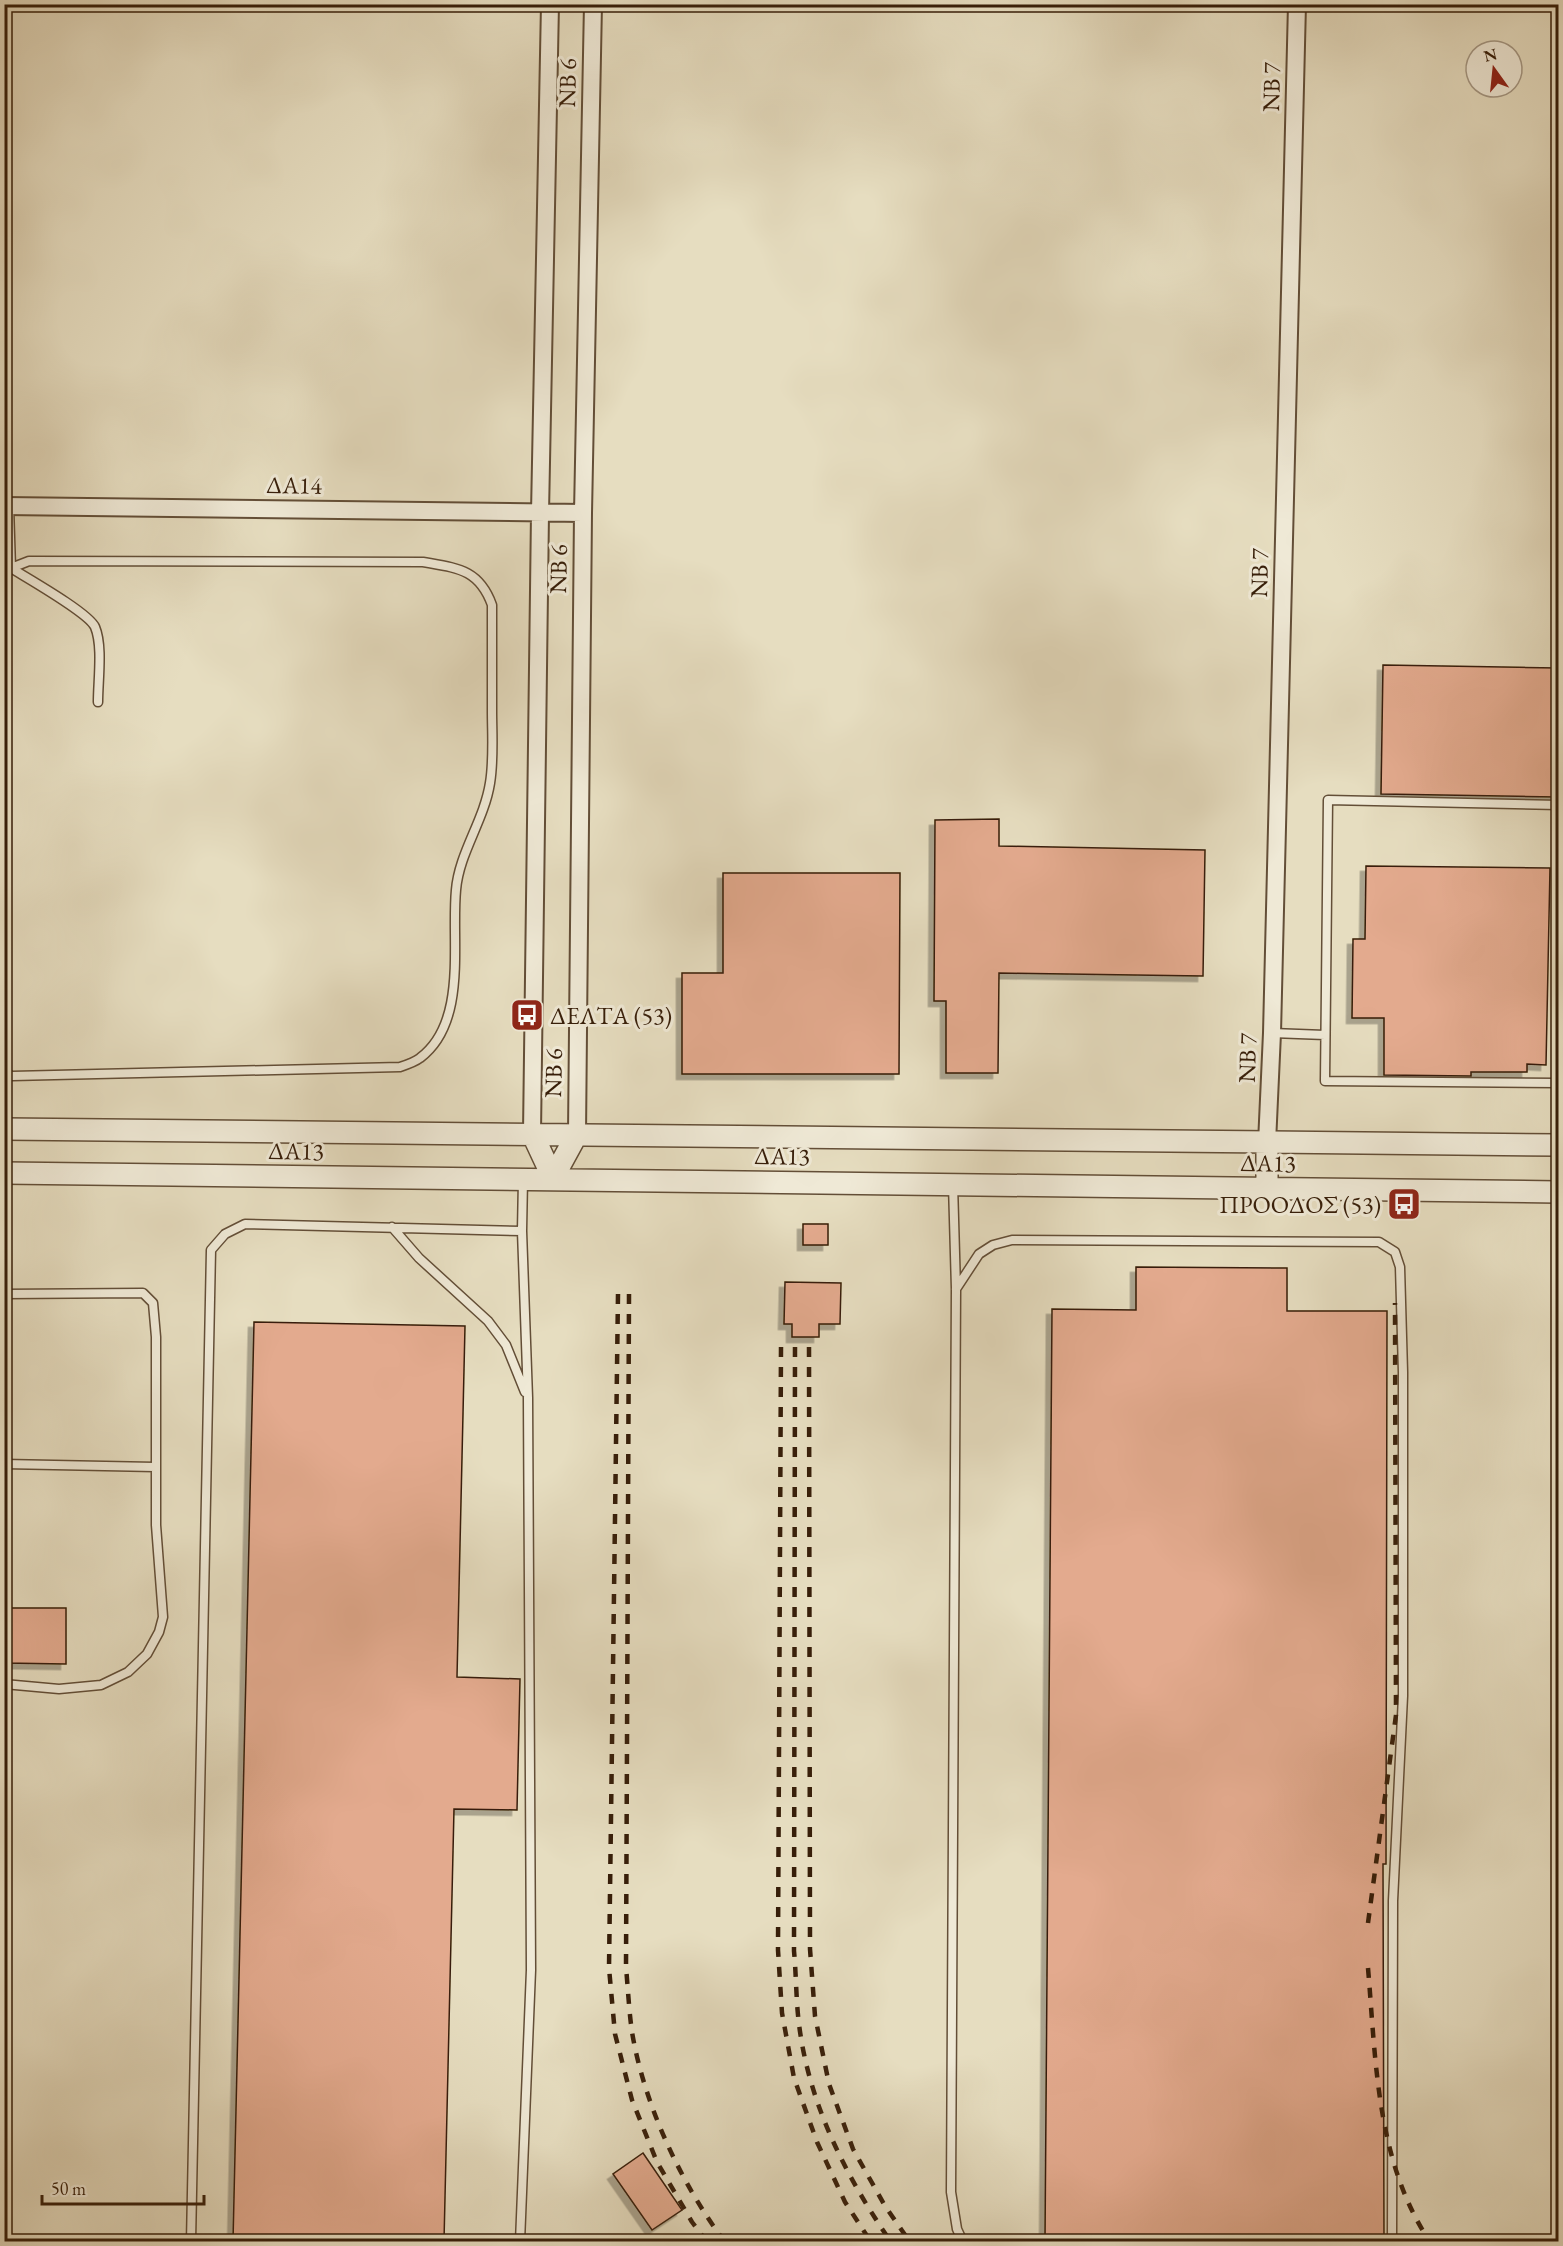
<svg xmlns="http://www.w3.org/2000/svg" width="1563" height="2246" viewBox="0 0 1563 2246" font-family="'EB Garamond',serif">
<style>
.building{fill:#e3aa8e;stroke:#371e09;stroke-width:1.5;filter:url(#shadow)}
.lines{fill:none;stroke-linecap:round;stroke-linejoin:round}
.service-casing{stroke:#634e37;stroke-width:11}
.minor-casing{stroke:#634e37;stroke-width:20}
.tertiary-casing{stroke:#634e37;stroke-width:24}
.service{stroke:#efe9d6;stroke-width:8}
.minor{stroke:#efe9d6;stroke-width:16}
.tertiary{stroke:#efe9d6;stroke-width:21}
.rail{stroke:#371e09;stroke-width:4.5;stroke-dasharray:10 10;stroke-linecap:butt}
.labels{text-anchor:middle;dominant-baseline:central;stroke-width:6;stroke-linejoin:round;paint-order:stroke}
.street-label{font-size:24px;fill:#371e09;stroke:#efe9d6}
.poi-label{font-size:24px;fill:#371e09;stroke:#efe9d6;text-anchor:start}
</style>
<defs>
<filter id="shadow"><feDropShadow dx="-5.5" dy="5.5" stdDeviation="0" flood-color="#0004"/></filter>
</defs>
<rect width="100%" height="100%" fill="#e6ddc0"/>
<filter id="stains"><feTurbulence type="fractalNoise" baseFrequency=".00333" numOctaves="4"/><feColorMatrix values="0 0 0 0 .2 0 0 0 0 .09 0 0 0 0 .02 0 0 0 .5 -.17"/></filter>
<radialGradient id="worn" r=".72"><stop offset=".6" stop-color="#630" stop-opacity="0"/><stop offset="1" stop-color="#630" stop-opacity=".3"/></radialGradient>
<!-- building -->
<path class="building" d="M1383 665 1558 668V797L1381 794Z
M999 819V846L1205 850 1203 976 999 973 998 1073H946V1001H934L935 820Z
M1366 866 1550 868 1546 1065 1527 1064V1072H1471V1076L1384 1075V1018H1352L1353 939H1365Z
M723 873H900L899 1074H682V973H723Z
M803 1224H828V1245H803Z
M1136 1267 1287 1268V1311H1387L1386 1864H1383L1384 2241H1045L1052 1309 1136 1310Z
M785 1282 841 1283 840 1324H819V1337H792V1324H784Z
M254 1322 465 1326 457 1677 520 1679 517 1810 454 1809 444 2241H233Z
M4 1608H66V1664L4 1663Z
M643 2153 682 2210 652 2230 613 2174Z"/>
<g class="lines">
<!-- service casing -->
<g class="service-casing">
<path id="service" d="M9 506 11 568
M11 568C27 578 89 613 95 627 103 646 98 680 98 702
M4 573 11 568 29 561 423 562C457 568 479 569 492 605 492 640 492 675 492 710 492 734 494 759 490 783 484 821 459 853 456 890 451 942 468 1022 420 1058 415 1062 406 1065 400 1067L12 1076 4 1073
M1558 805 1328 800 1325 1081 1557 1083 1558 1011
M1272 1033 1325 1035
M953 1184 956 1289 951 2192 957 2229 963 2242
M392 1227 419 1258 488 1321 506 1345 525 1392
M956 1289 979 1254 993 1245 1012 1240 1379 1242 1395 1252 1400 1267 1403 1372V1696L1393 1901 1392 2242
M4 1294 143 1293 153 1303 156 1337V1525L163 1617 159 1632 147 1654 128 1672 101 1685 59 1689 4 1684
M4 1464 155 1467
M191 2242 211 1250 225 1234 245 1224 522 1231
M520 2242 531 1970 528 1398 522 1231 523 1179"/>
</g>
<!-- minor casing -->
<g class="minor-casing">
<path id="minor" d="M4 506 583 513
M532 1133 540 513 550 4
M577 1134 583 513 593 4
M1267 1143 1272 1033 1297 4"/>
</g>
<!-- tertiary casing -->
<g class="tertiary-casing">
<path id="tertiary" d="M4 1129 1558 1145
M532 1133 553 1178
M4 1173 1558 1192
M553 1178 577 1134
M1267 1189V1143"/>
</g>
<!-- service -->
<use href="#service" class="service"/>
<!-- minor -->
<use href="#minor" class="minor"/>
<!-- tertiary -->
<use href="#tertiary" class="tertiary"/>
<!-- rail -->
<path class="rail" d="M618 1294 609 1968 615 2034 632 2100 657 2162 692 2222 707 2242
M629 1294 626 1967C628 1989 629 2011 632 2032 644 2104 681 2184 725 2242
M781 1347 778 1950 782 2013 794 2078 817 2142 845 2202 871 2242
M795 1347 794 1951C796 1972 796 1994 798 2015 806 2098 844 2174 891 2242
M809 1347 810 1949 815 2016 829 2084 853 2149 885 2206 910 2242
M1368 1923 1396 1715 1395 1303
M1368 1968C1376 2061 1376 2161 1430 2242"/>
</g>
<!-- icons -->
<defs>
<g id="bus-square" transform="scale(1.725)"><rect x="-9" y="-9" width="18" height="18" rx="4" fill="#8f2418" stroke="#efe9d6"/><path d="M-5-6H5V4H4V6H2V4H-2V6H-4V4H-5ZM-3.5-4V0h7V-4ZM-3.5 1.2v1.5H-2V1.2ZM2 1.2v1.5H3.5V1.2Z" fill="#fff"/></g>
</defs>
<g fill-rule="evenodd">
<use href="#bus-square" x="527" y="1015"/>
<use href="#bus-square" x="1404" y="1204"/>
</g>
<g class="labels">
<!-- street labels -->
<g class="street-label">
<text transform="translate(567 83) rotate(-89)">ΝΒ 6</text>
<text transform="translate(1271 87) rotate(-89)">ΝΒ 7</text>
<text transform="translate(294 485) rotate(1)">ΔΑ14</text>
<text transform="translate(558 569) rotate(-89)">ΝΒ 6</text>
<text transform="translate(1259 573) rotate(-89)">ΝΒ 7</text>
<text transform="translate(1247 1058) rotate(-88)">ΝΒ 7</text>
<text transform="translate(553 1073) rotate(-89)">ΝΒ 6</text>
<text transform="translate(296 1151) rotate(1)">ΔΑ13</text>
<text transform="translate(782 1156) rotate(1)">ΔΑ13</text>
<text transform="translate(1268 1163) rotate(1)">ΔΑ13</text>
</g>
<!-- poi labels -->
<g class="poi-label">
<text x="550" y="1015">ΔΕΛΤΑ (53)</text>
<text x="1381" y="1204" text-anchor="end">ΠΡΟΟΔΟΣ (53)</text>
</g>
</g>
<!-- margin -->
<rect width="1563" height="2246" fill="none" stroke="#e6ddc0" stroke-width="24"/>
<rect x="6" y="6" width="1551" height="2234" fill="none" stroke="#371e09" stroke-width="3"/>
<rect x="12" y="12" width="1539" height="2222" fill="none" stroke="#371e09" stroke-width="1.5"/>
<!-- north arrow -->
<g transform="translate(1494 69) rotate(345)"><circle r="28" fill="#efe9d6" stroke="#a59884" stroke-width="1.5"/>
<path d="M0-4.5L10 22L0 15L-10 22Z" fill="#8f2418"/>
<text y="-9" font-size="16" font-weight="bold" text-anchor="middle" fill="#371e09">N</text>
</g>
<!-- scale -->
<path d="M42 2195v9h162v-9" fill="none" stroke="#371e09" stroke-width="3"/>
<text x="51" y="2195" font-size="18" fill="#371e09" stroke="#efe9d6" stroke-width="4.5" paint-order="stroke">50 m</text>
<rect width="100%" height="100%" filter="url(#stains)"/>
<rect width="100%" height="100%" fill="url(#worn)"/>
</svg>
